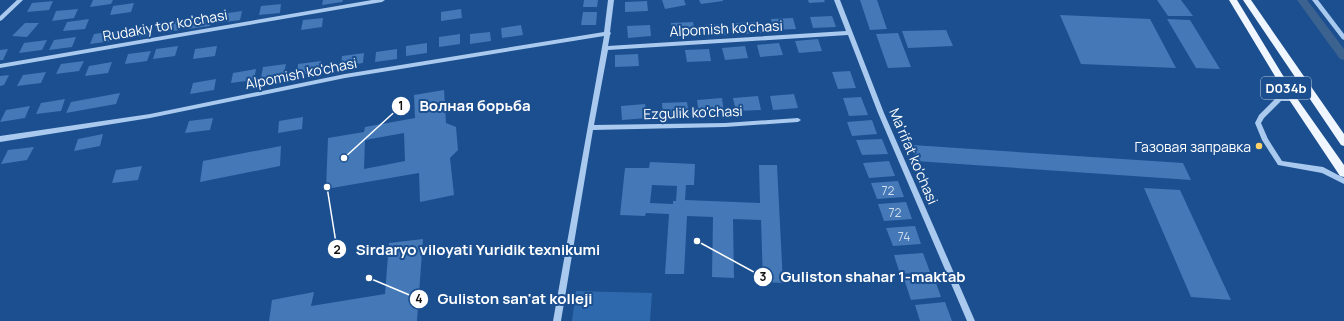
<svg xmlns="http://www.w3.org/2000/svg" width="1344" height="321" viewBox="0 0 1344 321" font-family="Manrope,sans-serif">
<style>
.green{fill:#2e69ad}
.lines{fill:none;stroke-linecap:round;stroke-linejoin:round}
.canal{fill:#3c6290;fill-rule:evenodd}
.building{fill:#4478b7;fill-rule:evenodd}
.minor{fill:#a9c9ee;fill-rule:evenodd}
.major{fill:#f0f6ff;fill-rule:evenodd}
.poi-dot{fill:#ffd166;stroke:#1b4f8f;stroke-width:1.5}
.labels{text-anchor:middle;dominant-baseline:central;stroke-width:4;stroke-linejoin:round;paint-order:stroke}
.number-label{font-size:12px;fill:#d0dded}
.shield{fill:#1b4f8f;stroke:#bbcadd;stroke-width:1}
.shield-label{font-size:13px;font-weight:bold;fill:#fff}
.street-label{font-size:14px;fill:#fff;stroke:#1b4f8f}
.poi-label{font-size:14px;fill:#fff;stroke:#1b4f8f;text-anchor:end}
.leader{fill:none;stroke:#fff;stroke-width:1.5}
.callout-dot{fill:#fff;stroke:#1b4f8f;stroke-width:1.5}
.mark-label{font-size:12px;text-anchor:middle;font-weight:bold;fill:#111}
.callout-label{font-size:15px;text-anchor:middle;font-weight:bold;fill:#fff;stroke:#1b4f8f;stroke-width:4;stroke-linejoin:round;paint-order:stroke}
</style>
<rect width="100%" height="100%" fill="#1b4f8f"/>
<!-- green -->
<path class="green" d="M576 291 652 293 650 321H572Z"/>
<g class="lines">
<!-- canal -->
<path class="canal" d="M1297 0H1307L1344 49V60L1340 59Z"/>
</g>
<!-- building -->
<path class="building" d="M93 0H113L111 4 90 7Z
M323 0H343L342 2 322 5Z
M584 0H598L597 7H583Z
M662 0H684L686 5 665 9Z
M699 0H723V1L701 4Z
M808 0H824L825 2 809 3Z
M860 0H877L887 29 870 30Z
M1157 0H1181L1193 16H1168Z
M53 1 49 10 27 12 32 3Z
M647 1 648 11 625 12V2Z
M134 3 131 12 110 15 113 6Z
M281 4 280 13 259 15 261 6Z
M78 9 74 18 52 21 56 11Z
M461 9 462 18 441 21V12Z
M242 11 240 20 218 23 221 14Z
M583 12H597L596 25H581Z
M1060 15 1150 19 1176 68 1081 64Z
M832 16 836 27 813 28 810 17Z
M212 17 210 26 188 29 191 20Z
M323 18 322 27 301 30 303 20Z
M793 18 796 29 774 30 771 19Z
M89 19 85 29 63 31 67 22Z
M1167 19 1190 20 1220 69 1196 68Z
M183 20 180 30 158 33 161 23Z
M693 22 695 33 672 34 671 23Z
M759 22 761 33 738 34 736 23Z
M25 23H39L27 37 12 36Z
M726 24 728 35 706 36 704 25Z
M521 25 523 35 502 38 501 28Z
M650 25 651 36 628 38 627 26Z
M150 26 147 36 125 38 128 29Z
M946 30 953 46 908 48 902 31Z
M116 31 113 41 90 44 94 34Z
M490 32 491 41 470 44V34Z
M898 33 911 67 888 68 876 34Z
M460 34V44L439 47V37Z
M76 37 72 47 49 50 54 40Z
M818 39 822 51 799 53 795 41Z
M47 40 42 50 19 53 24 43Z
M427 43V53L406 56V46Z
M779 43 783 55 760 57 757 45Z
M178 46 175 56 153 59 156 49Z
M217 46 215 56 193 59 195 49Z
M745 46 748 58 725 60 722 48Z
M8 49 3 60H0V50Z
M397 49V59L375 62 376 52Z
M709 49 711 61 687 62 685 50Z
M151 51 147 61 125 64 128 54Z
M364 53 363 63 341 66 342 56Z
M638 54 639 66 615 67V55Z
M84 61 79 71 56 74 61 64Z
M321 61 319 72 297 75 298 64Z
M112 62 108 73 85 76 89 66Z
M286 64 284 74 261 78 263 67Z
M256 69 254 80 231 83 233 73Z
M850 71 856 88 838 89 832 72Z
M46 72 41 83 17 86 23 75Z
M9 75 4 85 0 86V76Z
M216 79 214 90 190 94 193 83Z
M444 90 446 123 456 127 458 150 450 158 454 195 420 202 419 173 326 189 328 138 364 132 365 127 415 118 414 95ZM404 133 405 161 364 169 365 140Z
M120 93 116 104 66 113 71 102Z
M794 94 798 108 773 110 770 96Z
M758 96 761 110 736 111 733 98Z
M861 97 868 115 849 116 843 98Z
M722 98 724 112 699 114 697 100Z
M65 99 61 111 36 114 41 103Z
M687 102 689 115 663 117 662 103Z
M645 104 647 118 622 120 621 106Z
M30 106 25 118 0 122 6 110Z
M303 117 302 129 278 133 279 121Z
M213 118 210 130 185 133 189 121Z
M872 120 877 134 852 136 847 122Z
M103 134 100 146 74 151 78 139Z
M882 139 888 154 862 155 856 140Z
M912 145 1183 163 1191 180 915 161Z
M281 146 280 166 200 182 203 161Z
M34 147 27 160 1 164 8 150Z
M889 161 895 176 869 178 863 163Z
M650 162 695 164 694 185H686L685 200 760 203 759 165H777L783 283 763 282 761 220 733 219 734 278 712 277 713 217 687 216 684 274H665L669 214 646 213 645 216 620 215 625 168H649ZM652 185 677 186 676 201H673V204L650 203Z
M142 166 138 180 112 183 116 170Z
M898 181 904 197 877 199 871 183Z
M1144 188 1180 190 1231 300 1191 297Z
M906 202 912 219 884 221 878 204Z
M915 226 921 244 893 246 886 228Z
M423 239 417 321H269L272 300 314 292 311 306 385 294 389 243Z
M923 253 930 272 900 274 894 255Z
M934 277 941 297 911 300 904 279Z
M945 302 952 321H920L915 305Z"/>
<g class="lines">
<!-- minor -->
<path class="minor" d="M17 0H23L2 20 0 21V16Z
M372 0H385L382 2 0 68V64Z
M608 0H614L610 32 611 33 610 35 608 46 846 31 834 0H840L884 113 975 321H967L878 113 848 35 608 50 594 125 725 123 798 118 801 120 798 122 725 127 593 130 561 321H553L604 36 345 78 150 118 0 142V136L150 114 345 74 604 32Z
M1312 0H1318L1344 34V40L1342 39Z
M1277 97H1293L1296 99 1293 101H1281L1264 118 1261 123 1268 139 1282 161 1323 167 1344 178V184L1322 173 1278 165 1262 140 1255 123 1259 115Z"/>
<!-- major -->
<path class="major" d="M1229 0H1237L1296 97 1344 165V177L1340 176 1290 101Z
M1243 0H1251L1344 134V146L1341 145Z"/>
</g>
<!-- markers -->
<circle class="poi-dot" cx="1259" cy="146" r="4"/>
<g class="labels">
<!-- number labels -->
<g class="number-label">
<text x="888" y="190">72</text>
<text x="895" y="212">72</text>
<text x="904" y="236">74</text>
</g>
<!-- shield labels -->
<rect class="shield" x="1261" y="77" width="50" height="22" rx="3"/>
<g class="shield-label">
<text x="1286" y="88">D034b</text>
</g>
<!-- street labels -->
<g class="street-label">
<text transform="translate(165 25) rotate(-10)">Rudakiy tor ko'chasi</text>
<text transform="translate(726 28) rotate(-3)">Alpomish ko'chasi</text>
<text transform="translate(301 73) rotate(-11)">Alpomish ko'chasi</text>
<text transform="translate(693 112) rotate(-2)">Ezgulik ko'chasi</text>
<text transform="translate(914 156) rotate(67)">Ma'rifat ko'chasi</text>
</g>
<!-- poi labels -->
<g class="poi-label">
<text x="1251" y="146">Газовая заправка</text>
</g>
</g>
<!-- callouts -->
<path class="leader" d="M344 158L401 106M327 187L337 249M697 241L763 277M369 278L419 299"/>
<g class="callout-dot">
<circle cx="344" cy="158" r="4"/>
<circle cx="327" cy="187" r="4"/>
<circle cx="697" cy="241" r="4"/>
<circle cx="369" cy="278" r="4"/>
<circle cx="401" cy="106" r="10"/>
<circle cx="337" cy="249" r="10"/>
<circle cx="763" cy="277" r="10"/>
<circle cx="419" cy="299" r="10"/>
</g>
<g class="mark-label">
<text x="401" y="110">1</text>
<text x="337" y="254">2</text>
<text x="763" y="281">3</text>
<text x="419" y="303">4</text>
</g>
<g class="callout-label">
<text x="475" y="111">Волная борьба</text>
<text x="478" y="255">Sirdaryo viloyati Yuridik texnikumi</text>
<text x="873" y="282">Guliston shahar 1-maktab</text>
<text x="515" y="304">Guliston san'at kolleji</text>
</g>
</svg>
